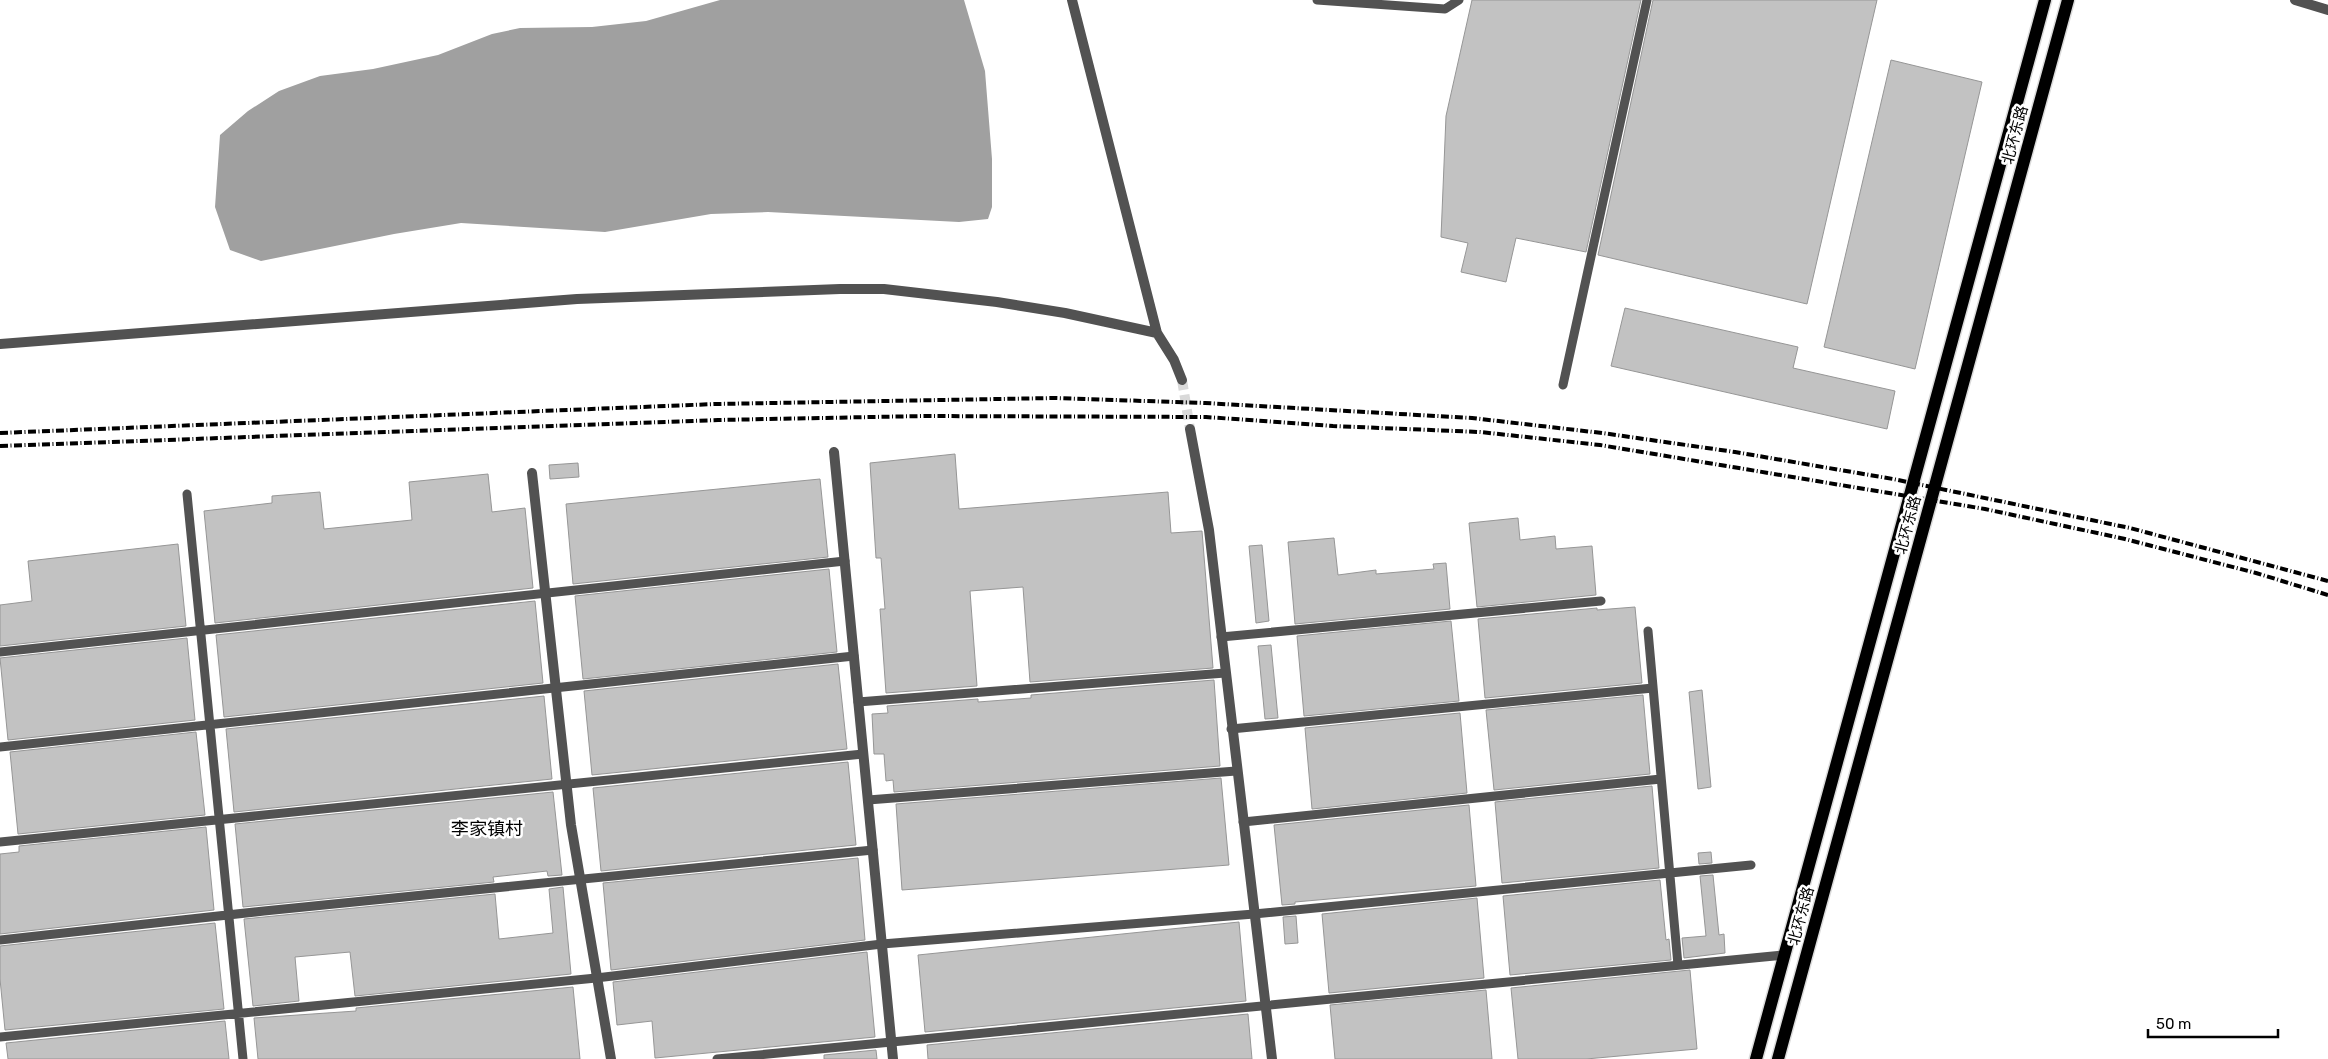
<svg xmlns="http://www.w3.org/2000/svg" width="2328" height="1059" viewBox="0 0 2328 1059" font-family="Rubik,'Noto Sans SC',sans-serif">
<style>
.water{fill:#a0a0a0}
.building{fill:#c2c2c2;stroke:#969696}
.lines{fill:none;stroke-linecap:round;stroke-linejoin:round}
.minor-tunnel{stroke:#d9d9d9;stroke-width:10;stroke-dasharray:10 5;stroke-linecap:butt}
.primary-casing{stroke:#dbdbdb;stroke-width:15}
.service{stroke:#525252;stroke-width:9}
.minor{stroke:#525252;stroke-width:10}
.primary{stroke:#000;stroke-width:12}
.rail{stroke:#000;stroke-width:4;stroke-dasharray:8 2.5 1 2.5;stroke-linecap:butt}
.labels{text-anchor:middle;dominant-baseline:central;stroke-width:5;stroke-linejoin:round;paint-order:stroke}
.street-label{font-size:15px;fill:#000;stroke:#fff}
.quarter-label{font-size:18px;fill:#000;stroke:#fff}
</style>
<rect width="100%" height="100%" fill="#fff"/>
<!-- water -->
<path class="water" d="M720 0H964L985 71 992 159V207L988 219 959 222 768 212 711 214 605 232 461 223 394 234 261 261 230 250 215 207 220 135 248 111 279 91 320 76 373 69 438 55 492 34 520 28 592 27 646 21Z"/>
<!-- building -->
<path class="building" d="M1472 0H1641L1586 252 1516 238 1506 282 1461 272 1468 243 1441 237 1446 116Z
M1653 0H1877L1807 304 1598 255Z
M1891 60 1982 82 1915 369 1824 347Z
M1625 308 1798 347 1793 368 1895 391 1887 429 1611 366Z
M955 454 959 509 1168 492 1171 533 1202 531 1213 668 1030 682 1023 587 970 591 977 686 886 693 880 609H885L881 558H876L870 463Z
M578 463 579 477 550 479 549 465Z
M488 474 492 512 525 508 533 588 215 623 204 511 272 503V496L320 492 324 529 412 520 409 482Z
M820 479 828 557 573 584 566 504Z
M1518 518 1520 540 1555 536 1556 549 1592 546 1596 595 1477 607 1469 523Z
M1334 538 1338 575 1376 570V574L1434 569 1433 564 1446 563 1450 609 1295 624 1288 542Z
M178 544 186 626 0 646V605L32 601 28 561Z
M1262 545 1269 621 1256 623 1249 546Z
M829 569 837 652 583 679 575 596Z
M535 601 543 683 224 717 216 635Z
M1635 607 1642 683 1485 698 1478 619 1597 608V610Z
M1451 621 1459 701 1304 716 1297 636Z
M187 638 195 720 8 740 0 658Z
M1271 645 1278 718 1265 719 1258 646Z
M838 664 847 749 592 775 584 691Z
M1214 680 1220 766 894 792 893 780 886 781 884 754H874L872 714 888 713 887 706 978 699V702L1031 698V695Z
M1702 690 1711 787 1698 789 1689 692Z
M1643 695 1650 774 1494 790 1486 710Z
M544 696 552 779 234 812 226 729Z
M1460 713 1467 793 1312 809 1305 728Z
M196 732 205 815 18 834 10 752Z
M848 762 856 845 601 871 593 788Z
M1221 778 1229 865 902 890 896 804Z
M1652 786 1659 868 1502 883 1495 802Z
M553 792 562 875 548 876 547 871 493 877 494 882 243 907 235 824Z
M1469 805 1476 886 1295 902V904L1282 905 1274 825Z
M206 827 214 910 0 934V854L19 852V846Z
M1711 852 1712 863 1699 864 1698 853Z
M858 858 865 940 611 970 603 883Z
M1713 875 1719 935 1724 934 1725 953 1684 958 1682 938 1706 936 1700 876Z
M1660 880 1666 940 1669 939 1671 960 1510 975 1503 896Z
M563 887 571 974 355 996 350 952 295 957 299 1001 253 1006 244 919 495 894 499 939 553 933 549 889Z
M1477 898 1484 978 1329 993 1322 914Z
M1296 916 1298 943 1285 944 1283 917Z
M1239 922 1246 1001 925 1032 918 955Z
M215 923 224 1009 5 1030 0 979V946Z
M867 952 875 1037 655 1058 652 1021 617 1025 613 982Z
M1690 970 1697 1049 1586 1059H1518L1511 988Z
M573 987 580 1059H258L254 1018 356 1011V1008Z
M1486 990 1492 1059H1335L1330 1005Z
M1248 1014 1252 1059H928L927 1045Z
M225 1021 229 1059H8L6 1043Z
M876 1050 877 1059H824V1055Z"/>
<g class="lines">
<!-- minor-tunnel -->
<path class="minor-tunnel" d="M1182 380 1190 429"/>
<!-- primary casing -->
<g class="primary-casing">
<path id="primary" d="M1756 1059 2045 0
M1778 1059 2068 0"/>
</g>
<!-- service -->
<path class="service" d="M1317 0 1445 9 1459 0
M1563 385 1647 0
M187 494 243 1059
M1648 631 1678 965
M1221 637 1601 601
M0 652 845 561
M858 702 1225 673
M1231 729 1653 688
M0 747 854 656
M868 800 1236 771
M1243 822 1661 779
M0 842 863 754
M0 940 264 911 873 850
M0 1037 596 978 882 944 1254 914 1751 865
M717 1059 1784 955"/>
<!-- minor -->
<path class="minor" d="M2295 0 2328 10
M1157 333 1174 360 1182 380
M0 344 577 299 840 289H884L997 302 1065 313 1157 333 1072 0
M1190 429 1209 530 1272 1059
M834 452 893 1059
M532 473 571 825 611 1059"/>
<!-- primary -->
<use href="#primary" class="primary"/>
<!-- rail -->
<path class="rail" d="M0 433 715 404 1055 398 1205 403 1472 418 1602 433 1735 452 1893 479 2130 528 2328 581
M0 446 718 420 924 416 1206 417 1333 426 1480 432 1600 445 1985 509 2125 539 2256 573 2328 595"/>
</g>
<g class="labels">
<!-- street labels -->
<g class="street-label">
<text transform="translate(2015 135) rotate(-75)">北环东路</text>
<text transform="translate(1908 525) rotate(-75)">北环东路</text>
<text transform="translate(1801 916) rotate(-75)">北环东路</text>
</g>
<!-- quarter labels -->
<g class="quarter-label">
<text x="487" y="829">李家镇村</text>
</g>
</g>
<!-- scale -->
<path d="M2148 1029v8h130v-8" fill="none" stroke="#000000" stroke-width="2.5"/>
<text x="2156" y="1029" font-size="15" fill="#000000" stroke="#ffffff" stroke-width="4" paint-order="stroke">50 m</text>
</svg>
